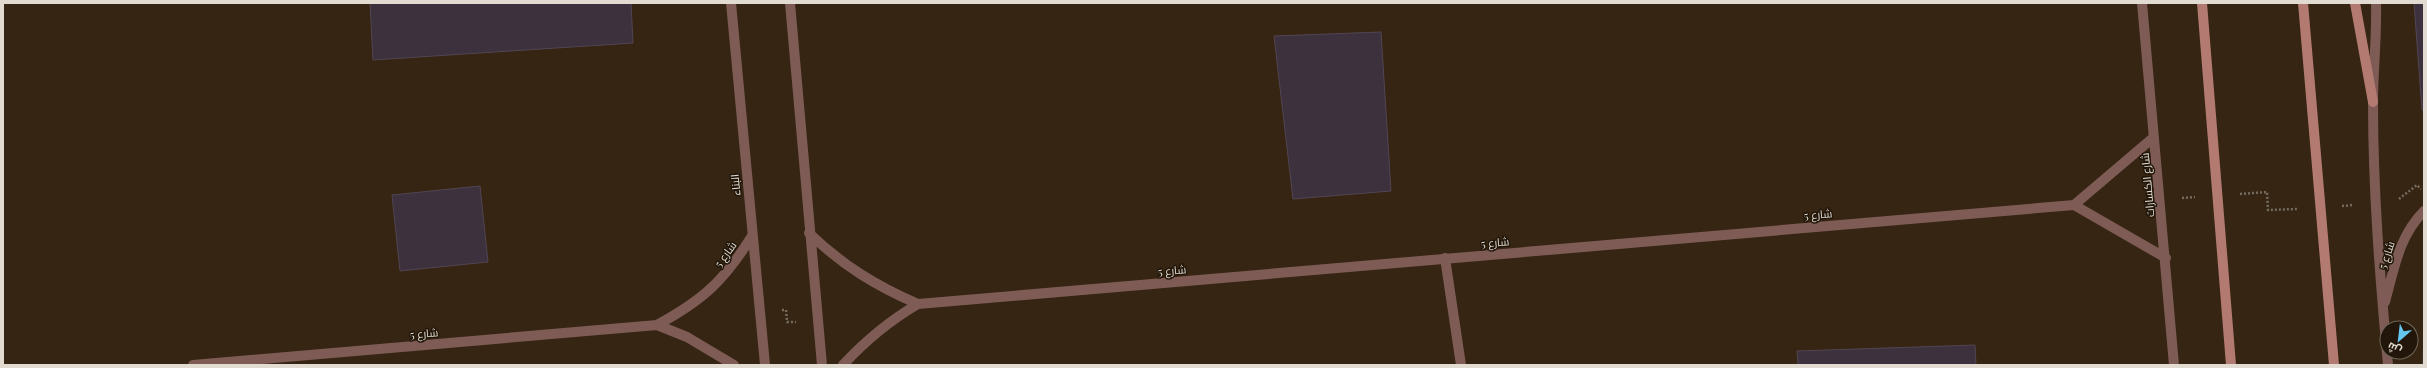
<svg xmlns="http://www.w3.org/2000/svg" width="2427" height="368" viewBox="0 0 2427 368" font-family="'Playfair Display',Cairo,serif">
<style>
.built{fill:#352512;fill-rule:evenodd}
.building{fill:#3d313e;stroke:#524553}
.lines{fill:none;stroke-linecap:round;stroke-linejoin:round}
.path{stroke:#756b5f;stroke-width:2.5;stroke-dasharray:2 2;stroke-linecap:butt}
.lane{stroke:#7e5b55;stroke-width:10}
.street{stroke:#7e5b55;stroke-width:10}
.secondary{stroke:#b27a71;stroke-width:10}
.labels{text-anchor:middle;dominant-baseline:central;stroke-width:3;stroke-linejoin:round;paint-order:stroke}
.street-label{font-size:11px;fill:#e2dbd2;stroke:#211609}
</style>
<rect width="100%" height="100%" fill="#2b2012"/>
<!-- built -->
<path class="built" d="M3 3H2424V365H3ZM2387 328H2411V352H2387Z"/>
<!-- building -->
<path class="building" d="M370 3H631L633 43 373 60Z
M2414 3H2424V110H2422Z
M1381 32 1391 191 1293 199 1274 36Z
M480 186 488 262 400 271 392 195Z
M2424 315V365H2423Z
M1975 345 1976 365H1798L1797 351Z"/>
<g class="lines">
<!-- path -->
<path class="path" d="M2240 194 2267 192 2268 210 2297 209
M2182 198 2195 197
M2399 199 2417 185 2421 189
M2342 206 2353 205
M782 310H786L787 322H796"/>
<!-- lane -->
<path class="lane" d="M1445 258 1461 365"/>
<!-- street -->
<path class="street" d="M731 3 765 365
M790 3 822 365
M2142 3 2174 365
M2376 3C2377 37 2373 70 2373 103 2373 191 2380 278 2388 365
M2074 205 2166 258
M809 233C842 265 876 286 918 304
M2385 302C2394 269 2399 236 2424 211
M657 325 687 337 734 365
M193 365 657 325C703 300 724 281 752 236
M843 365C866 340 889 321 918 304L2074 205 2154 137"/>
<!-- secondary -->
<path class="secondary" d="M2202 3 2231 365
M2303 3 2334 365
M2355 3 2373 102"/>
</g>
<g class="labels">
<!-- street labels -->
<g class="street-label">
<text transform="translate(735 185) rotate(-95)">البناء</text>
<text transform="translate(2147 185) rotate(-95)">شارع الكسارات</text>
<text transform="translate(1818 214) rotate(-5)">شارع 5</text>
<text transform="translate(1495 242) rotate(-5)">شارع 5</text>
<text transform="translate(725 254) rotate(-54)">شارع 5</text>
<text transform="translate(2386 255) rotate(-72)">شارع 5</text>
<text transform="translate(1172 270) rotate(-5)">شارع 5</text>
<text transform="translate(424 333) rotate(-5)">شارع 5</text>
</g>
</g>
<!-- border -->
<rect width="2427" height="368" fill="none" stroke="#e2dbd2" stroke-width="8"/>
<!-- north arrow -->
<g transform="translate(2399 340) rotate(208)"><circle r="19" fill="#211609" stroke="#6e6559"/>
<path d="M0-3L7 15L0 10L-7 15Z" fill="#64c5ee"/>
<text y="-6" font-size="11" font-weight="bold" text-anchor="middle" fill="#e2dbd2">ش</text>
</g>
</svg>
